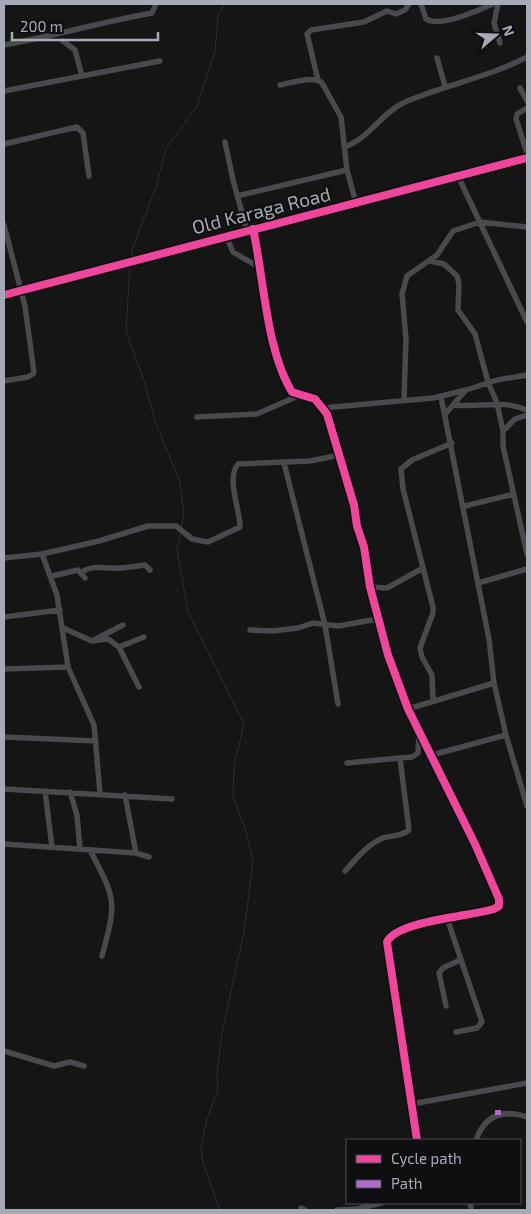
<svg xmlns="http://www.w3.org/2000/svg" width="531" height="1214" viewBox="0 0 531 1214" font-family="'Exo 2',sans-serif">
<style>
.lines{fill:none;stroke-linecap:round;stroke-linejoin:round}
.stream{stroke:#282f36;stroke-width:1}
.minor{stroke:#494a4e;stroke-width:5.5}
.quiet{stroke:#b06ccc;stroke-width:6;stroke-dasharray:12 6;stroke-linecap:butt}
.cycleway-casing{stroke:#0f0f11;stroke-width:11}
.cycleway{stroke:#ed469a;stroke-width:8}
.labels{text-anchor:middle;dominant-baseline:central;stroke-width:4;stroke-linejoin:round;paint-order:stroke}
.street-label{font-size:19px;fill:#a6aab6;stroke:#0f0f11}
</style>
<rect width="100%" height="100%" fill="#151515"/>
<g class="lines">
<!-- stream -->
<path class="stream" d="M131 258 133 247 156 187 166 149 197 106 215 52 218 16 225 4
M130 264 126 332 144 380 155 421 180 482 184 514 181 528
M181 532 177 550 188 611 244 724 234 766 233 797 245 828 253 861 244 932 222 1033 217 1072 218 1089 207 1119 201 1148 203 1163 220 1210"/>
<!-- minor -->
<path class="minor" d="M421 4 426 19C440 28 478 10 493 4
M498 4 494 23 500 43
M63 41 75 50 82 76
M4 45C54 36 102 22 152 13L156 4
M437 58 445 86
M318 80 307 34 311 30 364 22 387 11 396 14 405 10 409 4
M280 85C291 83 313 75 322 83L341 117 347 170 356 203
M520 88 527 101
M4 91 160 61
M527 108 517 114 516 119 527 153
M225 142 233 180 247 231
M4 144 77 127 83 133 89 176
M344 147C369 139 381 113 405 102 445 85 489 77 527 57
M458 176 527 322
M237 196 347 170
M4 225 25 306 34 373 28 377 4 381
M253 229C264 278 266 350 292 392L315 399 327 414 354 505 357 526 364 547 370 587 388 655 408 709 475 844 499 899V906L494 909C472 916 396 921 387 942L417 1140
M226 236 233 252 262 269
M431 261 444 264 457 276 459 284 458 310 475 334 488 382 497 403 503 431V446L527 554
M4 295 527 158
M441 397 489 639 494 683 506 735 527 806
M404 399 406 339 402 294 407 276 437 255 453 231 480 222 527 227
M453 405C478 408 502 399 527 410
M323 408 433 398 466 390
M446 413 466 390 497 380 527 375
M197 417 257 414 298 396
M503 431 515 419 527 415
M284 463 325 625 338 704
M465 506 514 494
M42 554 99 541 148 526H176L192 539 208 542 240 527C240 509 226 478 238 464L310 461 340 455
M4 558 42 554 57 595 68 667 94 725 100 793
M82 572C92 565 102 568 112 568 123 569 134 566 145 565L150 570
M52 576 78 570 85 578
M478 583 527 569
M370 587 387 588 423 568
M4 617 60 610
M63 628 92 641 108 639 119 647 144 637
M250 630 272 631 298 628 313 623 338 626 378 619
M94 640 123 625
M119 647 139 687
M4 669 68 667
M433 700 432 675 422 657 420 648 433 613V607L403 489 401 469 412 460 452 443
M408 709 494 683
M4 737 96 741
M432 755 506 735
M347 763 400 758
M4 789 172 799
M45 791 52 847
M70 792 77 815 80 849
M125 795 136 853
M4 844 136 853 149 857
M90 850C116 900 117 901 102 956
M345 871C356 859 368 844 383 838 393 835 400 837 409 830L400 758 412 757 418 753 419 730
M447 918 482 1022 477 1028 456 1032
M446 1006 439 973 443 968 460 960
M4 1051 54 1066 70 1062 84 1066
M412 1104 527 1083
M476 1140C485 1115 503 1109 527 1117
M470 1203 471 1207
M301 1208 305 1210
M337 1210 357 1209 381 1203"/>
<!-- quiet -->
<path class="quiet" d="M498 1115V1110"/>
<!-- cycleway casing -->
<g class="cycleway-casing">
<path id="cycleway" d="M253 229C264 278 266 350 292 392L315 399 327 414 354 505 357 526 364 547 370 587 388 655 408 709 475 844 499 899V906L494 909C472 916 396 921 387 942L417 1140
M4 295 527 158"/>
</g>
<!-- cycleway -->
<use href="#cycleway" class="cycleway"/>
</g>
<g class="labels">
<!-- street labels -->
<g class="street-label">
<text transform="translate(261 210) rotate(-14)">Old Karaga Road</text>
</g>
</g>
<!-- border -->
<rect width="531" height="1214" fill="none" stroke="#a6aab6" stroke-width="10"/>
<!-- legend -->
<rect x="346" y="1139" width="175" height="65" fill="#0f0f11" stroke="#4b4d53"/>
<rect x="356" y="1155" width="25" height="8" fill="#ed469a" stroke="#4b4d53"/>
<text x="391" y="1164" font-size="15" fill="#a6aab6">Cycle path</text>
<rect x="356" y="1180" width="25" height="8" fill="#b06ccc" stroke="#4b4d53"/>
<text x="391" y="1189" font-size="15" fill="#a6aab6">Path</text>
<!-- north arrow -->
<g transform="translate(496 35) rotate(71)" stroke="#0f0f11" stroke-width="4" paint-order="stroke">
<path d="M0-4L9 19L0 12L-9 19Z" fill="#a6aab6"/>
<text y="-8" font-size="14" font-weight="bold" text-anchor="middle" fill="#a6aab6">N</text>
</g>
<!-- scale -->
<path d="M12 32v8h146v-8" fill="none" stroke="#a6aab6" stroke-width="2.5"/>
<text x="20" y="32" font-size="15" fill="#a6aab6" stroke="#0f0f11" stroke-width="4" paint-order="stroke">200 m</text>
</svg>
